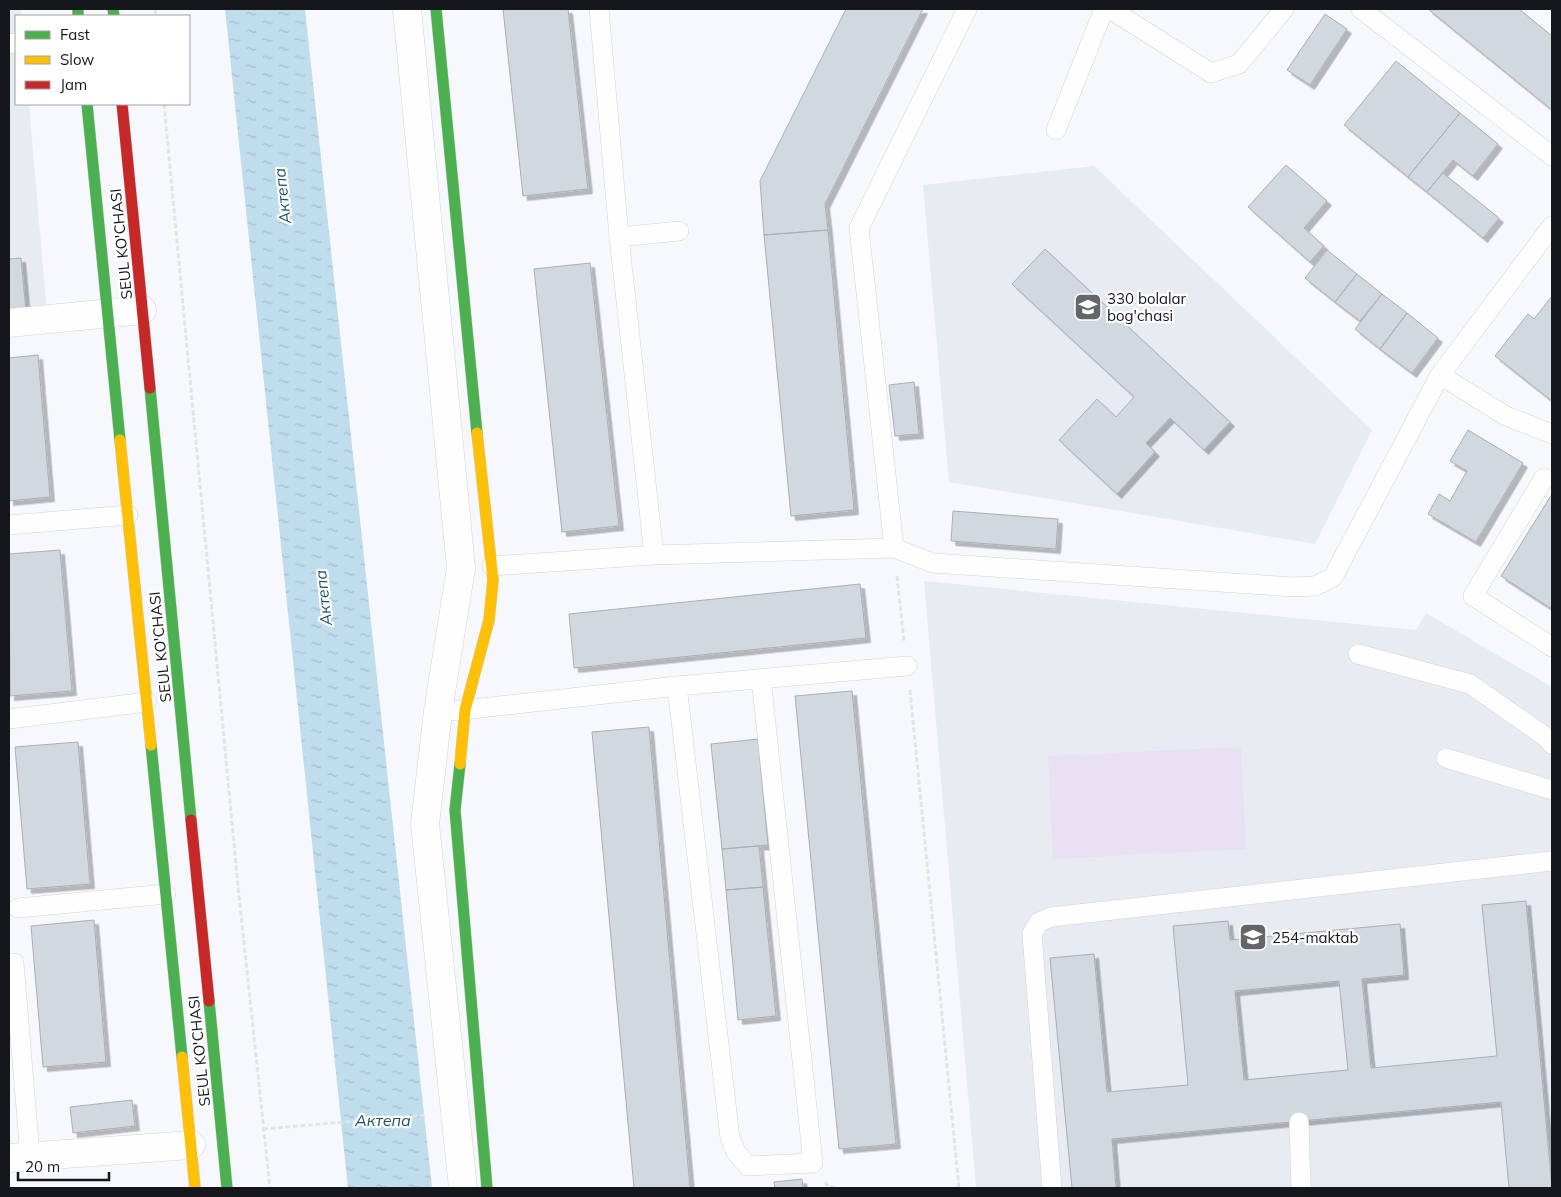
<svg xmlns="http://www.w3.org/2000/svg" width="1561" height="1197" viewBox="0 0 1561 1197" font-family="Mulish,sans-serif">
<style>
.built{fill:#e7ebf2}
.pitch{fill:#e9e1f2}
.water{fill:url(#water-ripples)}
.building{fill:#d2d8df;stroke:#acaeb2;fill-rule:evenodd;filter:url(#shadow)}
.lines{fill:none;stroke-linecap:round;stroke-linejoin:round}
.lane-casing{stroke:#d1d3d7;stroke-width:20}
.street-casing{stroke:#d1d3d7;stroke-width:29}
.fast-casing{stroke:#d1d3d7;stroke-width:12}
.slow-casing{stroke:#d1d3d7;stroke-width:12}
.jam-casing{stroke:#d1d3d7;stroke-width:12}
.path{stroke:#e3e4e6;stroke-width:3;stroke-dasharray:5 2.5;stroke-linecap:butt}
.lane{stroke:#fefeff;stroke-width:19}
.street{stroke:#fefeff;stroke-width:28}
.fast{stroke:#4caf50;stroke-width:11}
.slow{stroke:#ffc107;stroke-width:11}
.jam{stroke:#c62828;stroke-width:11}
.labels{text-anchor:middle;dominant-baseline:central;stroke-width:4.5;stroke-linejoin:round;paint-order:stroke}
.street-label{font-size:15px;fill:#15171b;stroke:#fff}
.poi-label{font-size:15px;fill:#15171b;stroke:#fff;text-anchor:start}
.water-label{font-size:16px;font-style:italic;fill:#1a5066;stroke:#fff}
</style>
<defs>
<pattern id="water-ripples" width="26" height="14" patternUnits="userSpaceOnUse" patternTransform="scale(1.25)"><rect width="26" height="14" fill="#c0dded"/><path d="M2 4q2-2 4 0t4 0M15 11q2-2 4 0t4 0" fill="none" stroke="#a4bdcb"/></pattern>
<filter id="shadow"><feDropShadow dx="4.5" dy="4.5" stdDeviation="0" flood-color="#0004"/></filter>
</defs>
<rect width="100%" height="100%" fill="#f7f8fc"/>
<!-- built -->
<path class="built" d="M9 9H21L22 16H16V104H29L47 314 9 317Z
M1094 166 1372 430 1315 544 949 482 923 185Z
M924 581 1416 630 1426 613 1552 687V1188H976Z"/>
<!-- pitch -->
<path class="pitch" d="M1241 747 1246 849 1053 859 1048 756Z"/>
<!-- water -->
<path class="water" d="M225 9H305L432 1188H348Z"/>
<!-- building -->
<path class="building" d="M503 9H568L588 189 523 196Z
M846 9H923L825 204 828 230 764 235 760 181Z
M1428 9H1519L1552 36V110Z
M1325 14 1347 29 1310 85 1287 70Z
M1396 61 1460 113 1408 177 1344 125Z
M1460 113 1498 144 1473 176 1453 160 1427 192 1408 177Z
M1286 165 1327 201 1304 228 1324 246 1310 262 1248 207Z
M1443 173 1499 218 1483 238 1427 192Z
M828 230 854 510 791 516 764 235Z
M1045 249 1230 422 1204 450 1170 418 1146 443 1155 452 1117 494 1059 440 1097 399 1116 417 1134 397 1012 284Z
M1327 250 1357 274 1335 302 1305 278Z
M21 258 26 312 9 314V259Z
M590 263 619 526 562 532 534 269Z
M1357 274 1382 294 1360 321 1335 302Z
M1382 294 1407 313 1380 349 1355 329Z
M1552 296V401L1495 356 1528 314 1534 319Z
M1407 313 1438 338 1412 373 1380 349Z
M38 355 50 497 9 501V358Z
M914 382 919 434 895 436 889 385Z
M1468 430 1523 463 1476 542 1428 514 1439 494 1450 501 1467 471 1450 461Z
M1552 494V609L1501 576Z
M953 511 1058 519 1056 549 951 541Z
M60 550 72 691 10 696 9 554Z
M860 584 866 638 574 668 569 614Z
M852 691 896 1144 839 1149 795 696Z
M649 727 690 1188H634L592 732Z
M758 739 768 845 722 849 711 744Z
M78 742 90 884 27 889 15 747Z
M759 846 763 887 726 890 722 849Z
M763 887 776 1016 738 1020 726 890Z
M1526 901 1552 1188H1509L1501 1102 1112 1139 1116 1188H1072L1050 958 1094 954 1107 1092 1188 1085 1173 926 1228 921 1230 940 1400 924 1404 975 1362 979 1371 1068 1497 1056 1482 905ZM1339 981 1348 1070 1244 1080 1235 991Z
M94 920 106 1062 43 1067 31 926Z
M132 1100 135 1126 73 1133 70 1107Z
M802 1179 803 1188H775L774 1182Z"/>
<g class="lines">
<!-- lane casing -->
<g class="lane-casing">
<path id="lane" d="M599 9 619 237 654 555
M1110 9 1211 73 1239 64 1284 9
M1361 9 1552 156
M9 44 16 43
M1056 130 1104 9
M619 237 679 231
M1440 375 1506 416 1552 434
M1544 478 1473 596 1552 647
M9 525 128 515
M894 548 859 228 967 9
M492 566 654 555 894 548 933 563 1293 587 1315 586 1333 577 1440 375 1552 226
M1358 654 1470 684 1546 737 1552 744
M677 686 730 1138 736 1152 748 1166 813 1163 761 678
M454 711 677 686 907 666
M9 719 147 702
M1446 758 1552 790
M18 908 166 894
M14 963 30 1156
M1299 1122 1301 1188
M1052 1188 1032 934 1039 922 1051 917 1552 861"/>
</g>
<!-- street casing -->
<g class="street-casing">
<path id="street" d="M407 9 461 568 438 711 425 824 463 1188
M9 323 142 310
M9 1158 191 1145"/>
</g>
<!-- fast casing -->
<g class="fast-casing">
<path id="fast" d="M78 9V16
M113 9 114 16
M436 9 477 433
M87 104 120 440
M150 388 191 820
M151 745 182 1057
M460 764 455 810 487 1188
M209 1001 227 1188"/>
</g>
<!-- slow casing -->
<g class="slow-casing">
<path id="slow" d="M120 440 151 745
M460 764 465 710 489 620 493 580 477 433
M182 1057 195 1188"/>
</g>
<!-- jam casing -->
<g class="jam-casing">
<path id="jam" d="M122 104 150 388
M191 820 209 1001"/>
</g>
<!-- path -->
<path class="path" d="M155 9 156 16
M164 104 238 886 270 1188
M897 576 904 641
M910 690 959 1188
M263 1129 427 1115
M825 1182 828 1186 836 1188"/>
<!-- lane -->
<use href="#lane" class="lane"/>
<!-- street -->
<use href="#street" class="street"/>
<!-- fast -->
<use href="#fast" class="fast"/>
<!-- slow -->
<use href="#slow" class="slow"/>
<!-- jam -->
<use href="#jam" class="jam"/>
</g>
<!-- icons -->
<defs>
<g id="school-square" transform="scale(1.4375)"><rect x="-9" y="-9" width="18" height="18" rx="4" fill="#64666a" stroke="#fff"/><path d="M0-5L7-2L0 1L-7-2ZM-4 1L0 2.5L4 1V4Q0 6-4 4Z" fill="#fff"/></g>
</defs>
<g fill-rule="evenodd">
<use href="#school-square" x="1088" y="307"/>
<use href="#school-square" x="1253" y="937"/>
</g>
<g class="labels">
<!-- street labels -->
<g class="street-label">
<text transform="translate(121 244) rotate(-96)">SEUL KO'CHASI</text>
<text transform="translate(160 647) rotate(-96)">SEUL KO'CHASI</text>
<text transform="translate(199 1051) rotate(-96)">SEUL KO'CHASI</text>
</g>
<!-- poi labels -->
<g class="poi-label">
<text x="1107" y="298">330 bolalar<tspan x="1107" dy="17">bog'chasi</tspan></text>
<text x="1272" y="937">254-maktab</text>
</g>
<!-- water labels -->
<g class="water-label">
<text transform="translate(282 196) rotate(-96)">Актепа</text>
<text transform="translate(323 598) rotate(-96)">Актепа</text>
<text x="383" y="1120">Актепа</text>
</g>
</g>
<!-- border -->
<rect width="1561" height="1197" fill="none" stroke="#15171b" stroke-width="20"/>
<!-- legend -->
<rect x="15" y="15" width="175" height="90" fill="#ffffff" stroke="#a1a2a4"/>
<rect x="25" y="31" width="25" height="8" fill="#4caf50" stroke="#a1a2a4"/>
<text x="60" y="40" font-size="15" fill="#15171b">Fast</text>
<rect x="25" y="56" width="25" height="8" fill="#ffc107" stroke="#a1a2a4"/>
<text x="60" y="65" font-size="15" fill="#15171b">Slow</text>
<rect x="25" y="81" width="25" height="8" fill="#c62828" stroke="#a1a2a4"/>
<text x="60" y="90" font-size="15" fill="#15171b">Jam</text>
<!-- scale -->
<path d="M18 1172v8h91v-8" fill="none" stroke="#15171b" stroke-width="2.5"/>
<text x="25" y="1172" font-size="15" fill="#15171b" stroke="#ffffff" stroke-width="4" paint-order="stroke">20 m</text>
</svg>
